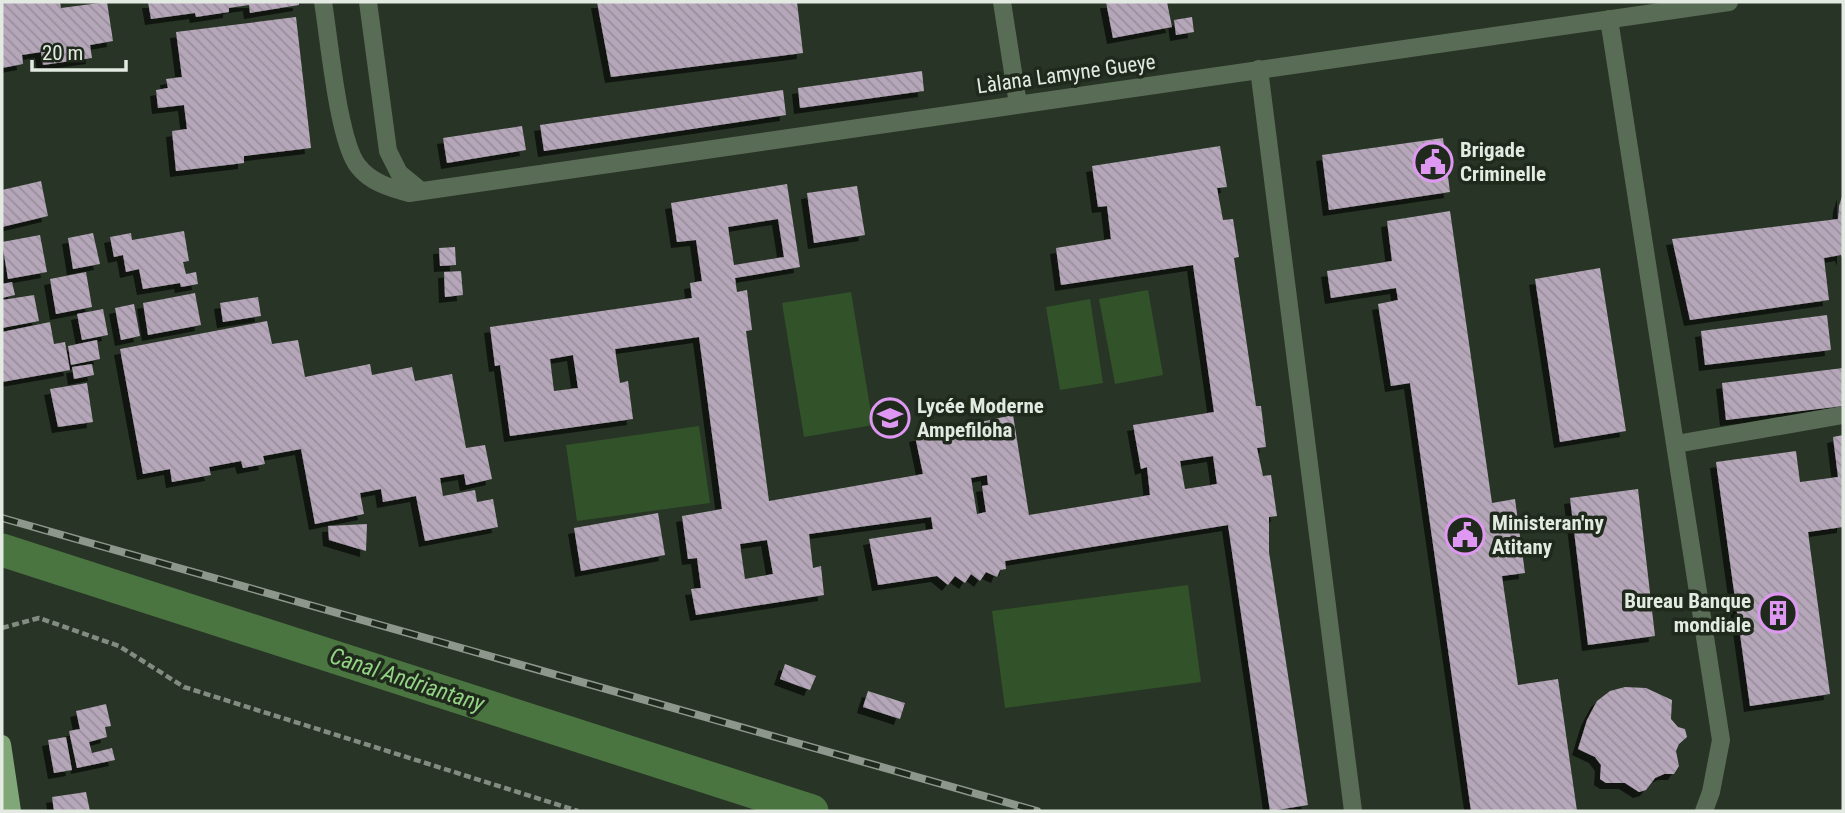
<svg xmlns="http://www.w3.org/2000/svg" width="1845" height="813" viewBox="0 0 1845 813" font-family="'Roboto Condensed',sans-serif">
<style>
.green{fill:#32522a}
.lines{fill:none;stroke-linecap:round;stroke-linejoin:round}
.canal{stroke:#4a7440;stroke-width:33}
.building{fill:url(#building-back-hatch);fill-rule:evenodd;filter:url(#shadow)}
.path{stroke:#828c81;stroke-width:4.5;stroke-dasharray:7 3.5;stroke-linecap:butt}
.minor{stroke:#596c55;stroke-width:18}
.major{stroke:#81a678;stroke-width:18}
.rail-casing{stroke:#8d978c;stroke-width:8}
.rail{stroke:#1f2a1c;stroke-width:5;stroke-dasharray:16;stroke-linecap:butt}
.labels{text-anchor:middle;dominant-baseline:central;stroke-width:7;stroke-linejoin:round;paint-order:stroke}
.street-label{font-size:21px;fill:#e2eae1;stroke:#1f2a1c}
.poi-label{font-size:21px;font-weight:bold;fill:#e2eae1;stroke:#1f2a1c;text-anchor:start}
.water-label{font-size:23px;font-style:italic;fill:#94d285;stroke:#1f2a1c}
</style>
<defs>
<pattern id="building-back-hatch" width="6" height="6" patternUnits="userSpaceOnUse" patternTransform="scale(1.75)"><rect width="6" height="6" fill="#b5a7b9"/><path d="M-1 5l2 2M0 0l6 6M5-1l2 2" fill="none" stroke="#998f9c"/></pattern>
<filter id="shadow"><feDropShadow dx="-6" dy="6" stdDeviation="0" flood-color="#0009"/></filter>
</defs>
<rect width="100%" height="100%" fill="#283426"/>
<!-- green -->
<path class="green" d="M1148 290 1163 375 1115 384 1099 299Z
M851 292 873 425 804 437 782 303Z
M1090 299 1103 383 1060 390 1046 307Z
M699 426 710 503 577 521 566 445Z
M1188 585 1201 682 1005 708 992 611Z"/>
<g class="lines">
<!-- canal -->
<path class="canal" d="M2 550 812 811"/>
</g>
<!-- building -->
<path class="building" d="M2 2H60L61 8 107 2 113 41 90 45 92 58 43 65 41 52 22 55 23 64 2 68Z
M148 2H299V5L250 13 249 5 229 8V12L196 17 195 13 151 19Z
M597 2H797L803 53 611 77Z
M1106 2H1167L1172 27 1113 38Z
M296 17 311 148 244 156V163L176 171 172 131 187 129 184 105 158 108 156 90 168 88 166 79 182 77 176 32Z
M1192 17 1194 32 1176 35 1174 20Z
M922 71 924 91 800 108 798 88Z
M783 90 786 115 544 151 540 125Z
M522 126 526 150 447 163 443 138Z
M1443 138 1450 192 1329 210 1322 155Z
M1220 146 1227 187 1217 188 1223 220 1233 219 1239 257 1234 258 1256 406H1261L1266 447 1257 448 1263 476 1271 475 1277 516 1269 517V552L1308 805 1270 811 1228 525 1005 561 1006 569 1000 570 997 577 986 572 980 581 971 574 965 583 955 576 948 585 937 576 878 585 869 539 933 529 931 517 809 534 813 568 821 566 824 595 696 615 691 589 701 588 697 558 688 559 682 516 722 509 699 337 615 349 620 383 628 381 633 419 510 436 500 365 495 366 490 327 692 298 690 283 702 281 696 240 677 242 671 203 787 184 800 267 735 278 737 292 747 290 752 330 746 331 769 501 923 474 915 436 1013 415 1029 515 1150 495 1147 467 1141 469 1133 425 1214 412 1193 265 1061 285 1056 248 1111 239 1107 206 1098 207 1092 166ZM778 219 784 257 734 265 728 227ZM573 355 578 388 554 391 550 359ZM1213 456 1217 484 1185 489 1180 461ZM987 475 988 485 982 486 986 512 977 514 971 478ZM767 540 773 574 745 579 740 544Z
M41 181 48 216 2 227V190Z
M857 186 865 235 814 243 807 193Z
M1843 193V260L1841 255 1824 258 1829 300 1690 320 1672 239 1838 219 1839 206Z
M1450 211 1492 503 1515 499 1525 573 1502 576 1518 685 1558 679 1577 811H1471L1410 383 1391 386 1378 304 1398 300 1396 288 1331 298 1327 271 1392 261 1387 221Z
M184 231 189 261 183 262 186 274 196 272 198 284 181 287 180 283 143 289 139 269 126 272 123 255 114 257 110 237 131 233 132 240Z
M93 233 100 264 73 269 68 238Z
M40 235 47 272 8 279 2 242Z
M455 247 456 265 440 266 439 248Z
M1600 268 1626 431 1560 442 1535 279Z
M461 271 463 295 445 297 444 272Z
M86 272 92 307 56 314 50 279Z
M12 282 15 295 2 298V284Z
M195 293 201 325 148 335 143 303Z
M34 295 39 321 2 328V300Z
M258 297 261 316 223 322 220 303Z
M134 304 140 336 121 340 115 308Z
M103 309 108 335 82 340 77 314Z
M1827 315 1831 350 1705 365 1701 331Z
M267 321 272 344 298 340 305 377 370 364 372 375 412 367 415 381 452 374 466 448 485 445 492 479 466 485 464 474 440 478 443 496 475 490 477 502 493 499 498 527 425 541 416 496 383 502 381 489 360 493 364 514 315 524 301 449 263 456 265 464 243 468 241 461 209 467 211 475 172 482 170 469 143 474 120 349Z
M50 322 54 344 65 342 70 370 2 382V332Z
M97 340 100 359 71 365 68 346Z
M92 364 94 375 74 379 72 367Z
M1843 368V406L1726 420 1722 383Z
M87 383 93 422 58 427 50 389Z
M1843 435V527L1808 532 1830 694 1750 706 1716 462 1796 451 1800 482 1838 477 1833 437Z
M1638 489 1655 636 1588 645 1570 498Z
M658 513 665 555 581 571 574 528Z
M367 524 366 551 329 540 328 526Z
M785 664 816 676 810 690 780 679Z
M1625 687 1646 688 1672 700 1671 719 1678 727 1685 729 1687 737 1679 744 1676 751 1679 766 1674 774H1664L1655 778 1646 790 1639 792 1625 783H1606L1600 779 1601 765 1595 757 1578 749 1587 720 1597 701 1610 691Z
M868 691 905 703 900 719 863 707Z
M106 704 111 726 105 727 107 737 89 742 92 753 112 748 115 760 77 768 69 731 80 729 76 711Z
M66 737 72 770 54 773 48 740Z
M86 792 90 811H54L52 797Z"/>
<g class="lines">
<!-- path -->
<path class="path" d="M2 628 39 618 119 646 184 687 578 811"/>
<!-- minor -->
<path class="minor" d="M323 2C329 37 338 141 358 166 370 182 390 188 409 193L1729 2
M368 2 388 151 399 173 421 191
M1002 2 1018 104
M1609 19 1721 740 1711 792 1704 811
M1259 69 1353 811
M1676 444 1843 415"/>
<!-- major -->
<path class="major" d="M2 744 12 811"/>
<!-- rail casing -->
<g class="rail-casing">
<path id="rail" d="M2 518 1037 811"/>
</g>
<!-- rail -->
<use href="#rail" class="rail"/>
</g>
<!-- icons -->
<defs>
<g id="civic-ring" transform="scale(2.0125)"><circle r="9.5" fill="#1f2a1c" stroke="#de98f2" stroke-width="1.5"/><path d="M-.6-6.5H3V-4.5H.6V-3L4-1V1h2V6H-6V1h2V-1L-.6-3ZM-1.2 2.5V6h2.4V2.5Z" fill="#de98f2"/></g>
<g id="school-ring" transform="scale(2.0125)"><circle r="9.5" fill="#1f2a1c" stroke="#de98f2" stroke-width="1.5"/><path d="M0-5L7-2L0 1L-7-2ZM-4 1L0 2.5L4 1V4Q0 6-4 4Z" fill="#de98f2"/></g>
<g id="building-ring" transform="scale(2.0125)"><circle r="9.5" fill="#1f2a1c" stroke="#de98f2" stroke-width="1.5"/><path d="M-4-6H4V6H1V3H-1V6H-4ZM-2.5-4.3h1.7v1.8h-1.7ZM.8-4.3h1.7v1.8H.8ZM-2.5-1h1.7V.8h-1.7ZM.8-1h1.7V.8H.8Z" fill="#de98f2"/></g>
</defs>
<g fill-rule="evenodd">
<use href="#civic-ring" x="1433" y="162"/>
<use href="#school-ring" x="890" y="418"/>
<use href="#civic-ring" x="1465" y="535"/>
<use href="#building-ring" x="1778" y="613"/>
</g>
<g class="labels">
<!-- street labels -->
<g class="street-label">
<text transform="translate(1066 74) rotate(-8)">Làlana Lamyne Gueye</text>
</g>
<!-- poi labels -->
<g class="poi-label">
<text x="1460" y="150">Brigade<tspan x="1460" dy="24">Criminelle</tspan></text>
<text x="917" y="406">Lycée Moderne<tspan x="917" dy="24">Ampefiloha</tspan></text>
<text x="1492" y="523">Ministeran'ny<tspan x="1492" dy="24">Atitany</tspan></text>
<text x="1751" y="601" text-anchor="end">Bureau Banque<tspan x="1751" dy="24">mondiale</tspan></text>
</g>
<!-- water labels -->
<g class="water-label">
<text transform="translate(407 680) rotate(18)">Canal Andriantany</text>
</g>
</g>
<!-- border -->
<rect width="1845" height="813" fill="none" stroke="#e2eae1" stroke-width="7"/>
<!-- scale -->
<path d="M32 60v10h94v-10" fill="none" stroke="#e2eae1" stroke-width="3.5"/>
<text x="42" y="60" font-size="21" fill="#e2eae1" stroke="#1f2a1c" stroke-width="5" paint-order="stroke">20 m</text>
</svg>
